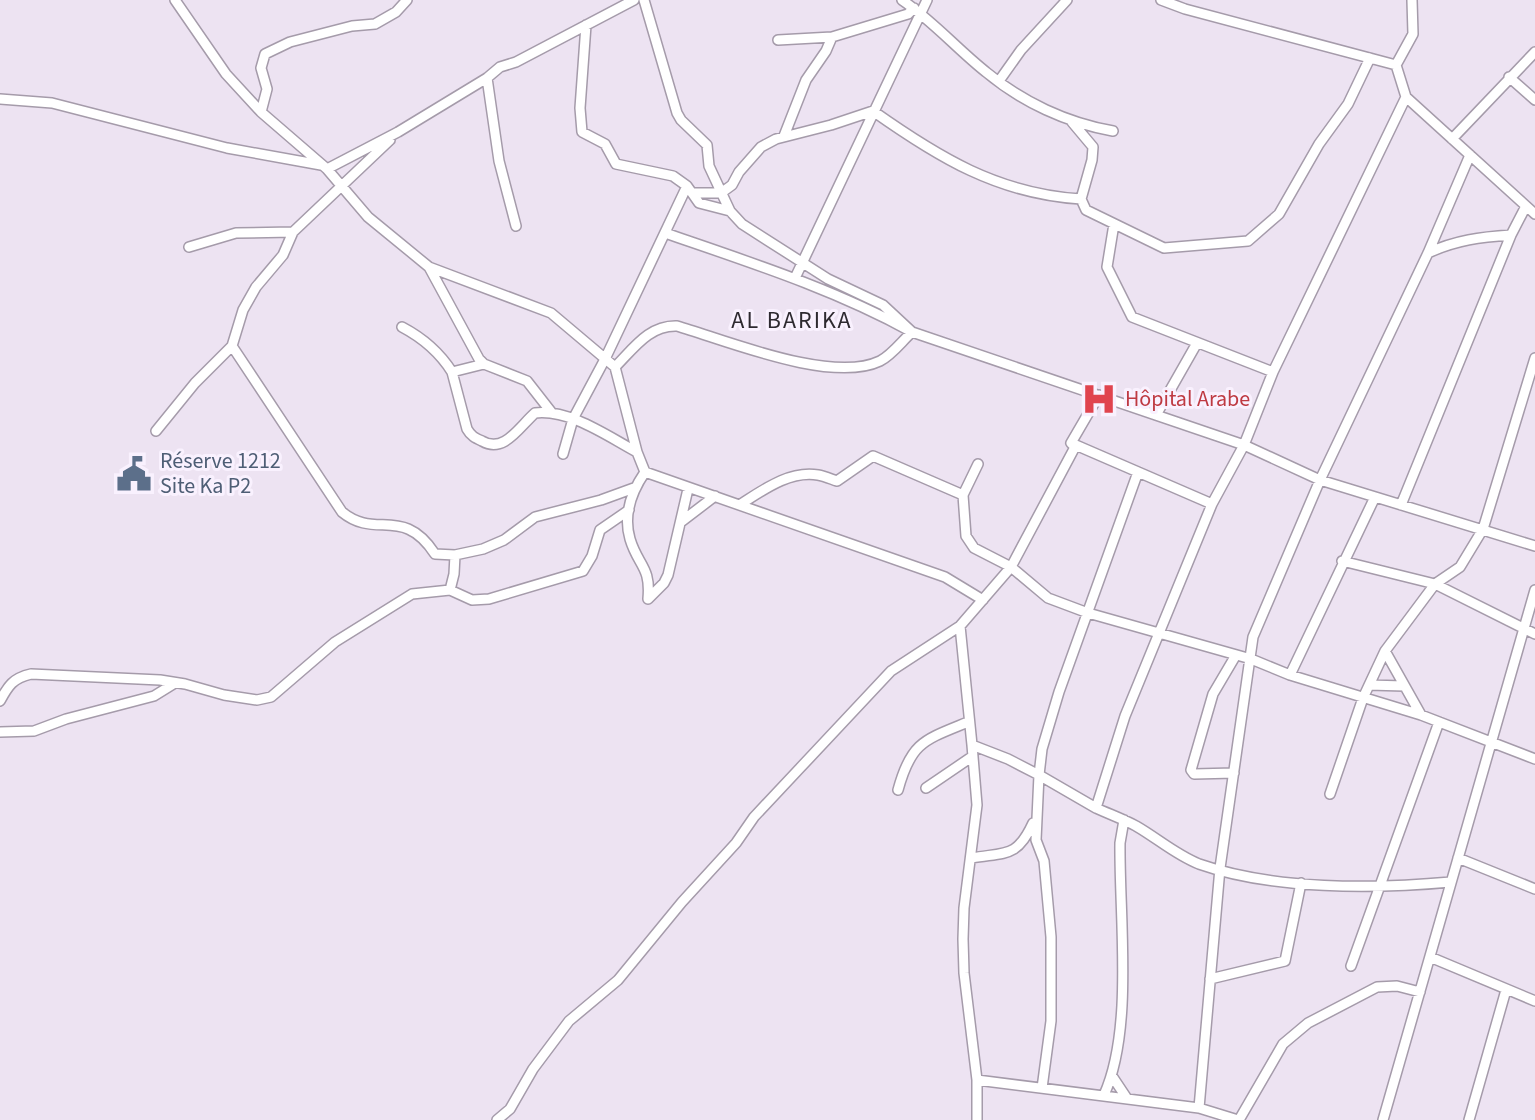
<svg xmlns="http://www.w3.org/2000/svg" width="1535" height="1120" viewBox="0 0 1535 1120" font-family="'Source Sans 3',sans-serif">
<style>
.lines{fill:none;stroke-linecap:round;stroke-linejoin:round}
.street-casing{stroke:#a59baa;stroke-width:12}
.street{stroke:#fff;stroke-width:9}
.labels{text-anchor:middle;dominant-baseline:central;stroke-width:6;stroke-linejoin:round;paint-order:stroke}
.health-label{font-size:22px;fill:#be3a42;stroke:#f9f1fe;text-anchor:start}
.service-label{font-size:22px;fill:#4e5e75;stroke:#f9f1fe;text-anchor:start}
.neighbourhood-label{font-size:24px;letter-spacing:2px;fill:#2e2a30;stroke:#f9f1fe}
</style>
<rect width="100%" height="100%" fill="#ede3f2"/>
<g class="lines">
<!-- street casing -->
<g class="street-casing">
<path id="street" d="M175 0 226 74 261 112 327 169 368 217 429 267 551 313 615 367 637 452 645 472 945 577 983 600
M902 0C933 21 957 49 986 72 1022 102 1067 123 1113 131
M1161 0 1185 9 1396 65
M1412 0 1413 34 1396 65 1406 97 1535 214
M586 25 580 108 582 132 605 144 616 164 673 176 687 186 699 203 730 211
M778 40 832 37 908 14 914 8
M1509 77 1535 100
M487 78 499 161 516 226
M999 81 1021 50 1067 0
M1406 97 1273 372 1244 445 1212 504 1125 716 1096 808C1109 814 1123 819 1136 826 1157 838 1176 855 1199 864 1273 890 1374 889 1451 882
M0 99 52 103 227 148 321 165
M261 112 267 89 261 68 265 54 290 42 352 26 375 24 396 12 407 0
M1072 122 1093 147 1092 160 1081 199 1086 210 1164 248 1248 241 1279 214 1319 144 1348 104 1370 58
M784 136 806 80 826 51 832 37
M1452 139 1535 52
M327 169 398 132 487 78 500 67 516 62 634 0
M692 193H721L732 185 739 172 761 147 776 139 831 125 873 111C938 157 998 194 1081 199
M1114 224 1107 267 1132 317 1273 372
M665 233C749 262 834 289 912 332L1244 445 1320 480 1535 546
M189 247 236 233 293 232 390 140
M1428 253C1456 240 1481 237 1511 235
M429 267 479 359 484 364 527 381 552 413
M795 278 927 0
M402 327C421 337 440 353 452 372L467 429C471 436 475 438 482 441 504 454 519 427 535 413 570 409 607 436 637 452
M232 346 342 512C376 540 403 505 435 554L455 555 483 549 504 540 535 517 601 500 634 488
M615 367C634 348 649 325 677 326 728 341 832 384 880 361 892 355 902 341 912 332L883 305 828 279 742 224 730 211 709 166 707 145 681 120 677 113 644 0
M452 372 484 364
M1156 415 1197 343
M156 431 195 383 232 346 243 310 256 287 283 255 293 232
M1071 443 1212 504
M563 454 573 419 605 359 687 186
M978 464 963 495 966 536 974 548 1011 567 1048 598 1088 613 1251 659 1290 675 1421 715 1535 759
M645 472C632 491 623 515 630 539 638 566 651 566 648 599
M741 504C763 490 790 470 818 475 824 476 831 479 837 481L873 456 963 495
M1401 505 1511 235 1526 206
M681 522 715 496
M1342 561 1435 584 1535 634
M450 590 472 600 489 599 583 571 592 556 600 530 629 510
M648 599 664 583 668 575 688 489
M960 626 972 745
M1385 651 1421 715
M1290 675 1375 497
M1369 685 1404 686
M0 701C8 686 13 678 31 674L160 680 185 684 224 695 257 700 271 697 335 642 412 594 450 590 454 574 455 555
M0 732 34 731 66 719 154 696 175 683
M1234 773 1194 774 1191 770 1213 694 1236 655
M926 788 973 756
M898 790C911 742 924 740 968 722
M1330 794 1363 698 1385 651 1435 584 1460 567 1483 529 1535 358
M1096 808 1039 775 1042 749 1059 692 1138 472
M972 858C1006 852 1017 858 1033 823
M1458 858 1535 889
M1430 957 1535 1001
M1351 966 1439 722
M1210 979 1285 961 1301 883
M1112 1076 1126 1097
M977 1080 1199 1108 1238 1120
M1104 1095C1134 1029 1119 916 1120 843L1124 820
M1199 1108 1220 868 1253 637 1320 480 1428 253 1470 155
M497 1120 510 1109 533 1069 569 1021 618 980 682 902 736 843 754 817 800 768 891 671 960 626 1011 567 1075 447 1071 443 1099 395
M977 1120V1080L964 973 963 939 964 908 977 805 972 745 1008 759 1039 775 1036 840 1044 861 1051 937V1021L1042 1088
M1239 1120 1283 1044 1308 1023 1377 987 1397 986 1420 992
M1383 1120 1535 590
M1469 1120 1506 990"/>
</g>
<!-- street -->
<use href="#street" class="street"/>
</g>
<!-- icons -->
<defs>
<g id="hospital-bare" transform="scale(2.76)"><path d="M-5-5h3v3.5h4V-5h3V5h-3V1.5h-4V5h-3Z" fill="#e0444e" stroke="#f9f1fe" stroke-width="2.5" paint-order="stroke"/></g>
<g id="civic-bare" transform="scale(2.76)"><path d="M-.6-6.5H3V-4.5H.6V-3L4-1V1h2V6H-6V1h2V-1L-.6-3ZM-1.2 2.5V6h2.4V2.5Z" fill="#5c6f8a" stroke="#f9f1fe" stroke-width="2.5" paint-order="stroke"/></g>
</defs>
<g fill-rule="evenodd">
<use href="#hospital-bare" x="1099" y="399"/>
<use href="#civic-bare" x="134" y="474"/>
</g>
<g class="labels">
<!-- health labels -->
<g class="health-label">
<text x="1125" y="399">Hôpital Arabe</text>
</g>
<!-- service labels -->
<g class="service-label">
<text x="160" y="461">Réserve 1212<tspan x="160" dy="25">Site Ka P2</tspan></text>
</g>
<!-- neighbourhood labels -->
<g class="neighbourhood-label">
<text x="792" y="320">AL BARIKA</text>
</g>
</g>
</svg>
